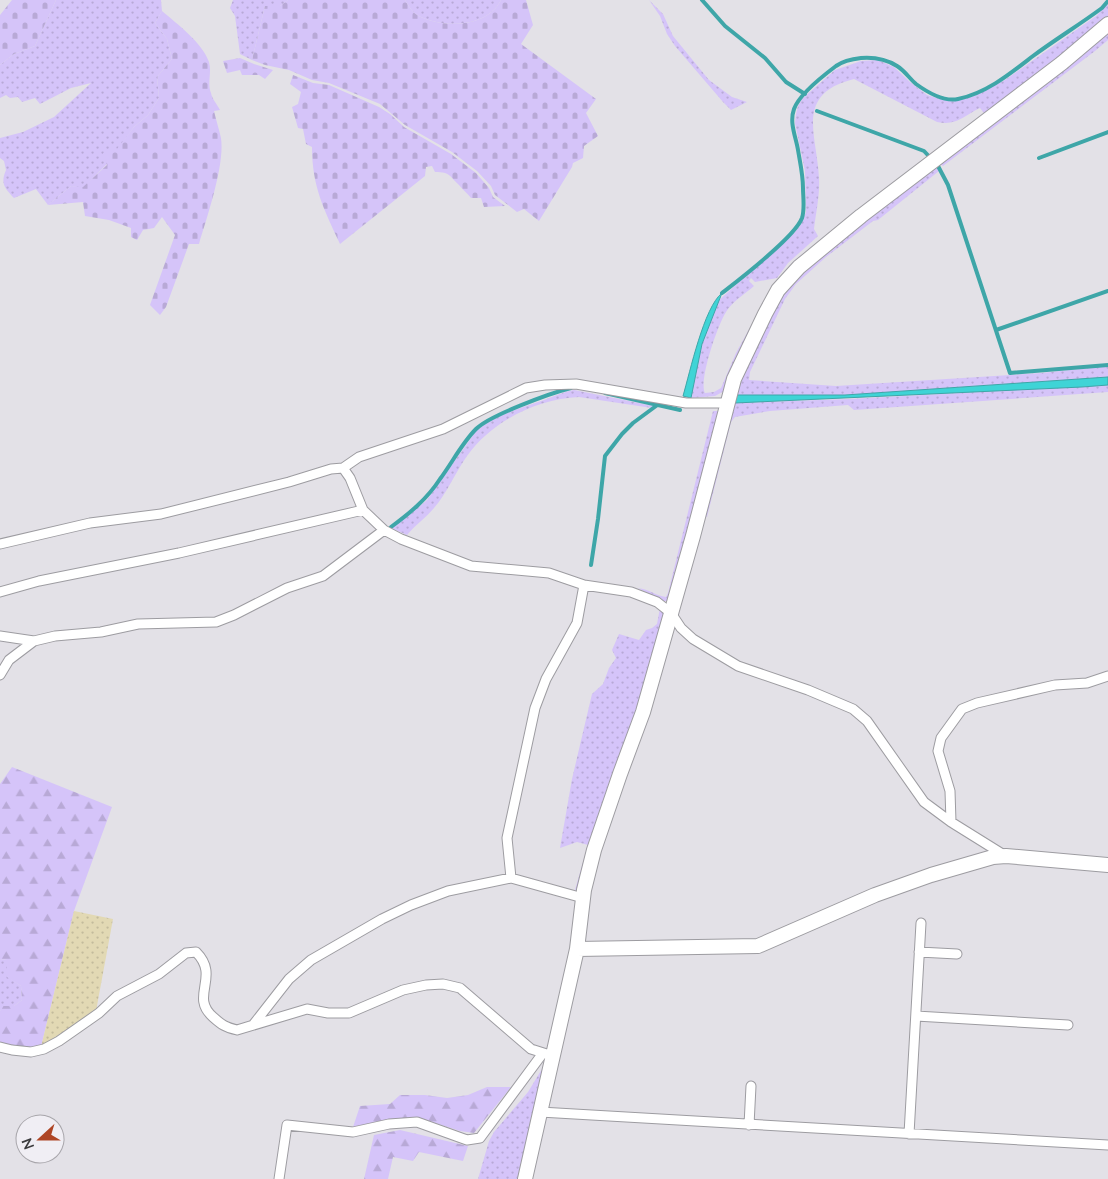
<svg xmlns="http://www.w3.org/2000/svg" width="1108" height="1179" viewBox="0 0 1108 1179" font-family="Lato,sans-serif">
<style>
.grass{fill:url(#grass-dots)}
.forest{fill:url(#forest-firs)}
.sand{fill:url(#sand-dots)}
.cemetery{fill:url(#cemetery-stones)}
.water{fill:#3fd4d6;stroke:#3ea6a8}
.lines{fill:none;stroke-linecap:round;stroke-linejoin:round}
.stream{stroke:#3ea6a8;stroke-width:4}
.street-casing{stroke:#9d9ca1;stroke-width:11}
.secondary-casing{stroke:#9d9ca1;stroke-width:16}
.street{stroke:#fff;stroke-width:9}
.secondary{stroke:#fff;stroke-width:14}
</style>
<defs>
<pattern id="grass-dots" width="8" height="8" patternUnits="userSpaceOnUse" patternTransform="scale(1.25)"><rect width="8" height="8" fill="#d5c4f9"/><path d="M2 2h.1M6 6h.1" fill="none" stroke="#b8a9d6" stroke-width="1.8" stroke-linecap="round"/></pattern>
<pattern id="forest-firs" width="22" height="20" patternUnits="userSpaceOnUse" patternTransform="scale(1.25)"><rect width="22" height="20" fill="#d5c4f9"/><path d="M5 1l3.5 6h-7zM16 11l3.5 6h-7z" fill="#b8a9d6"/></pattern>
<pattern id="sand-dots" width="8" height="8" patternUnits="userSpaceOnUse" patternTransform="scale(1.25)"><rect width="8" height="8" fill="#e2d9b4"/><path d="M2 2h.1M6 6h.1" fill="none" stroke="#c3bb9c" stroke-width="1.8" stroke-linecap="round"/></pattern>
<pattern id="cemetery-stones" width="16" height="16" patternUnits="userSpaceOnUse" patternTransform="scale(1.25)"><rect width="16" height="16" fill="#d5c4f9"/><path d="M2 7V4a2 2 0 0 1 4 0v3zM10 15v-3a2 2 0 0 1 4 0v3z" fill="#b8a9d6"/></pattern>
</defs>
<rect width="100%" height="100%" fill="#e3e1e7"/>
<!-- grass -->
<path class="grass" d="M56 0H161L162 11 155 23 167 39 172 59 157 77 159 98 148 115 134 127 107 164 83 188 71 186 48 205 36 189 14 198C5 188 0 184 6 170L4 161 0 158V138L23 132 54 117 91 83 71 88 40 104 35 98 22 102 18 97 10 98 6 95 0 98V65L14 54 35 46Z
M233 0H288L280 6H265L252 60 240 54 235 16 230 8Z
M405 0H501C487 28 442 29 417 15 412 12 408 5 405 0Z
M649 0 663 14 673 36 709 80 732 97 747 102 731 110 723 102 675 46 667 34 660 16Z
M1108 4V19L963 130 984 113 980 108C963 116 957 126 937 122L854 79C794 94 817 134 819 178 820 195 816 212 814 229L818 236 788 263 777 278 755 282 751 278 749 281 754 286C746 293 735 300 728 309 719 320 698 381 705 393L714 392 721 388 736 353 774 284C785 281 790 266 799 259 812 245 829 235 844 224L800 262 726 390 715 396 691 398 702 344 718 301 794 233 800 226 806 212 805 171 795 123 796 114 798 106 803 98 835 70 861 61 878 60 894 67 910 82 927 95 937 98 953 101 963 99 974 96 1005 80 1096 16Z
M1108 31V40L1095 51 943 166 939 163Z
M936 165 939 171 878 220 873 221 826 257 796 284 785 299 750 372 749 380 836 386 1041 373 1099 367H1108V377L845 395H735L733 399 736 403 849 399 1108 385V392L854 410 848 405 770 411 735 417 731 422 707 517 701 514 734 391 782 295 800 274Z
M574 390 654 406 652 408 579 397C536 399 491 422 467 456 455 473 447 493 434 508 426 518 415 525 407 535L391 528 413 512 427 500 476 431C496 415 521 408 544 400 555 396 563 392 574 390Z
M713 411H719L672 597 667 601H663L638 588C649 589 656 596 666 597L668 593Z
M660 608 667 616 578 889 575 890 588 845 577 842 560 848 572 779 592 694 603 684 609 668 616 658 612 650 619 634 639 640 646 630 652 628 657 624Z
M0 959 7 960 8 977 21 986 22 1000 14 1006H4L0 1011Z
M545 1064 520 1179H478L489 1141 494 1132 528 1092Z"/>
<!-- forest -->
<path class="forest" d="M12 767 112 807 74 911 41 1047 29 1049 0 1044V1011L3 1006H14L22 1000 21 986 7 977V960L0 959V784Z
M487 1087H511L474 1133 460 1131 420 1118H403L353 1127 360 1106 390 1104 400 1095H425L447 1098 468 1095Z
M400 1130 468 1146 463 1161 419 1152 413 1161 393 1157 388 1179H364L374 1135Z"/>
<!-- sand -->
<path class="sand" d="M74 911 113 919 96 1011 57 1039 41 1047Z"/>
<!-- cemetery -->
<path class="cemetery" d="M12 0H56L35 46 14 54 0 65V15Z
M288 0H405C408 5 412 12 417 15 442 29 487 28 501 0H526L533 25 521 44 596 99 586 113 598 136 584 146 583 158 573 163 572 167 539 221 524 209 517 212 495 195 491 186 477 171 452 152 405 125 380 104 329 83 312 80 289 70 265 65 252 60 265 6H280Z
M162 11C177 24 202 42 209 62 212 73 207 83 211 93 212 99 217 104 220 110L214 111C216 120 219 129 221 138 225 165 207 217 199 244H189L166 307 160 315 150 305 175 235 162 217 154 228 143 230 137 240 131 237V228L109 220 85 216 83 202 48 205 71 186 83 187 107 165 103 153 117 149 134 127 148 115 159 98 157 77 172 59 167 39 155 23Z
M240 58 254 64 273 70 265 79 259 75H242L240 70 227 73 223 61Z
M293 75 313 83 329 85 379 107 390 114 404 127 451 154 476 173 489 188 493 197 505 206 484 207 481 198H471C467 193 463 190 459 185 449 176 451 172 435 172L432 166 426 167 425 176 340 244C324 209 312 187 312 147L306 144 303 129 298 128 292 107 298 104 301 92 290 84Z"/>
<!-- water -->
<path class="water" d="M722 293 702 344 691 398 683 396C690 372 704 307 722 293Z
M1108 377V385L1082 387 735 403 733 399 735 395H845Z"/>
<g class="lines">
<!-- stream -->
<path class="stream" d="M702 0 725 26 765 58 786 82 805 94
M817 111 924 151 938 166 948 185 1010 373 1108 365
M1039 158 1108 132
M722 293C740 279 795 237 802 218 805 209 803 197 803 188 803 175 800 162 798 150 796 137 789 123 794 109 799 95 824 75 836 66 843 61 852 59 861 58 874 57 886 59 897 66 905 71 909 78 916 84 927 92 944 102 958 99 987 93 1011 73 1033 56 1056 39 1079 25 1102 8L1108 1
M996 330 1108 291
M605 393 680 410
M391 527C410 513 427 499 440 479 452 463 462 443 476 429 490 415 551 393 571 388
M591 565 598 519 605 456 622 434 633 423 656 406"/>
<!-- street casing -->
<g class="street-casing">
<path id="street" d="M343 468 359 457 443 429 526 388 545 385 576 384 686 403H728
M0 544 90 523 161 514 289 482 331 469 343 468 350 478 363 510 384 530 401 539 471 566 549 573 584 585 631 592 657 602 671 613 681 628 693 639 738 666 808 690 853 709 867 721 924 802 951 822 1004 855
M0 592 39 581 179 553 363 510
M0 636 34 641
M0 675 9 660 34 641 55 636 101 632 138 624 216 622 234 615 287 588 323 576 384 530
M951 822 950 791 938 751 941 738 962 709 977 703 1055 685 1087 683 1108 676
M511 878 507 838 535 708 546 679 577 623 584 585
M919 952 957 954
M916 1016 1068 1025
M253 1025 289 979 311 960 382 919 411 905 448 891 511 878 583 898
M0 1047 12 1050 31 1052 44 1049 59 1041 99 1013 117 996 159 974 186 953 196 952C221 977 189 996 213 1017 222 1025 225 1027 237 1030L307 1009 328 1013H349L403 990 426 985 443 984 460 988 531 1049 553 1056
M540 1112 1108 1145
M749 1125 751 1086
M909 1134 921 923
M279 1179 287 1125 353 1132 389 1124 417 1122 467 1140 480 1138 543 1053"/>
</g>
<!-- secondary casing -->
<g class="secondary-casing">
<path id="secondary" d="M577 949 758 946 875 895 931 875 993 857 1006 856 1108 865
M525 1179 577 949 584 890 594 850 620 774 643 712 693 536 734 379 765 314 778 290 799 267 861 216 1062 63 1108 24"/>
</g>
<!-- street -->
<use href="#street" class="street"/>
<!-- secondary -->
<use href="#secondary" class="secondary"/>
</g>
<!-- north arrow -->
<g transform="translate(40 1139) rotate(249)"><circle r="24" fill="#f0eef4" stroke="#a8a6ab"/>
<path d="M0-4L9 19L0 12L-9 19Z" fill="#ae4525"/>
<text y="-8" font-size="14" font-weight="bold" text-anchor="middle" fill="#3b3b3d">N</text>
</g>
</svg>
